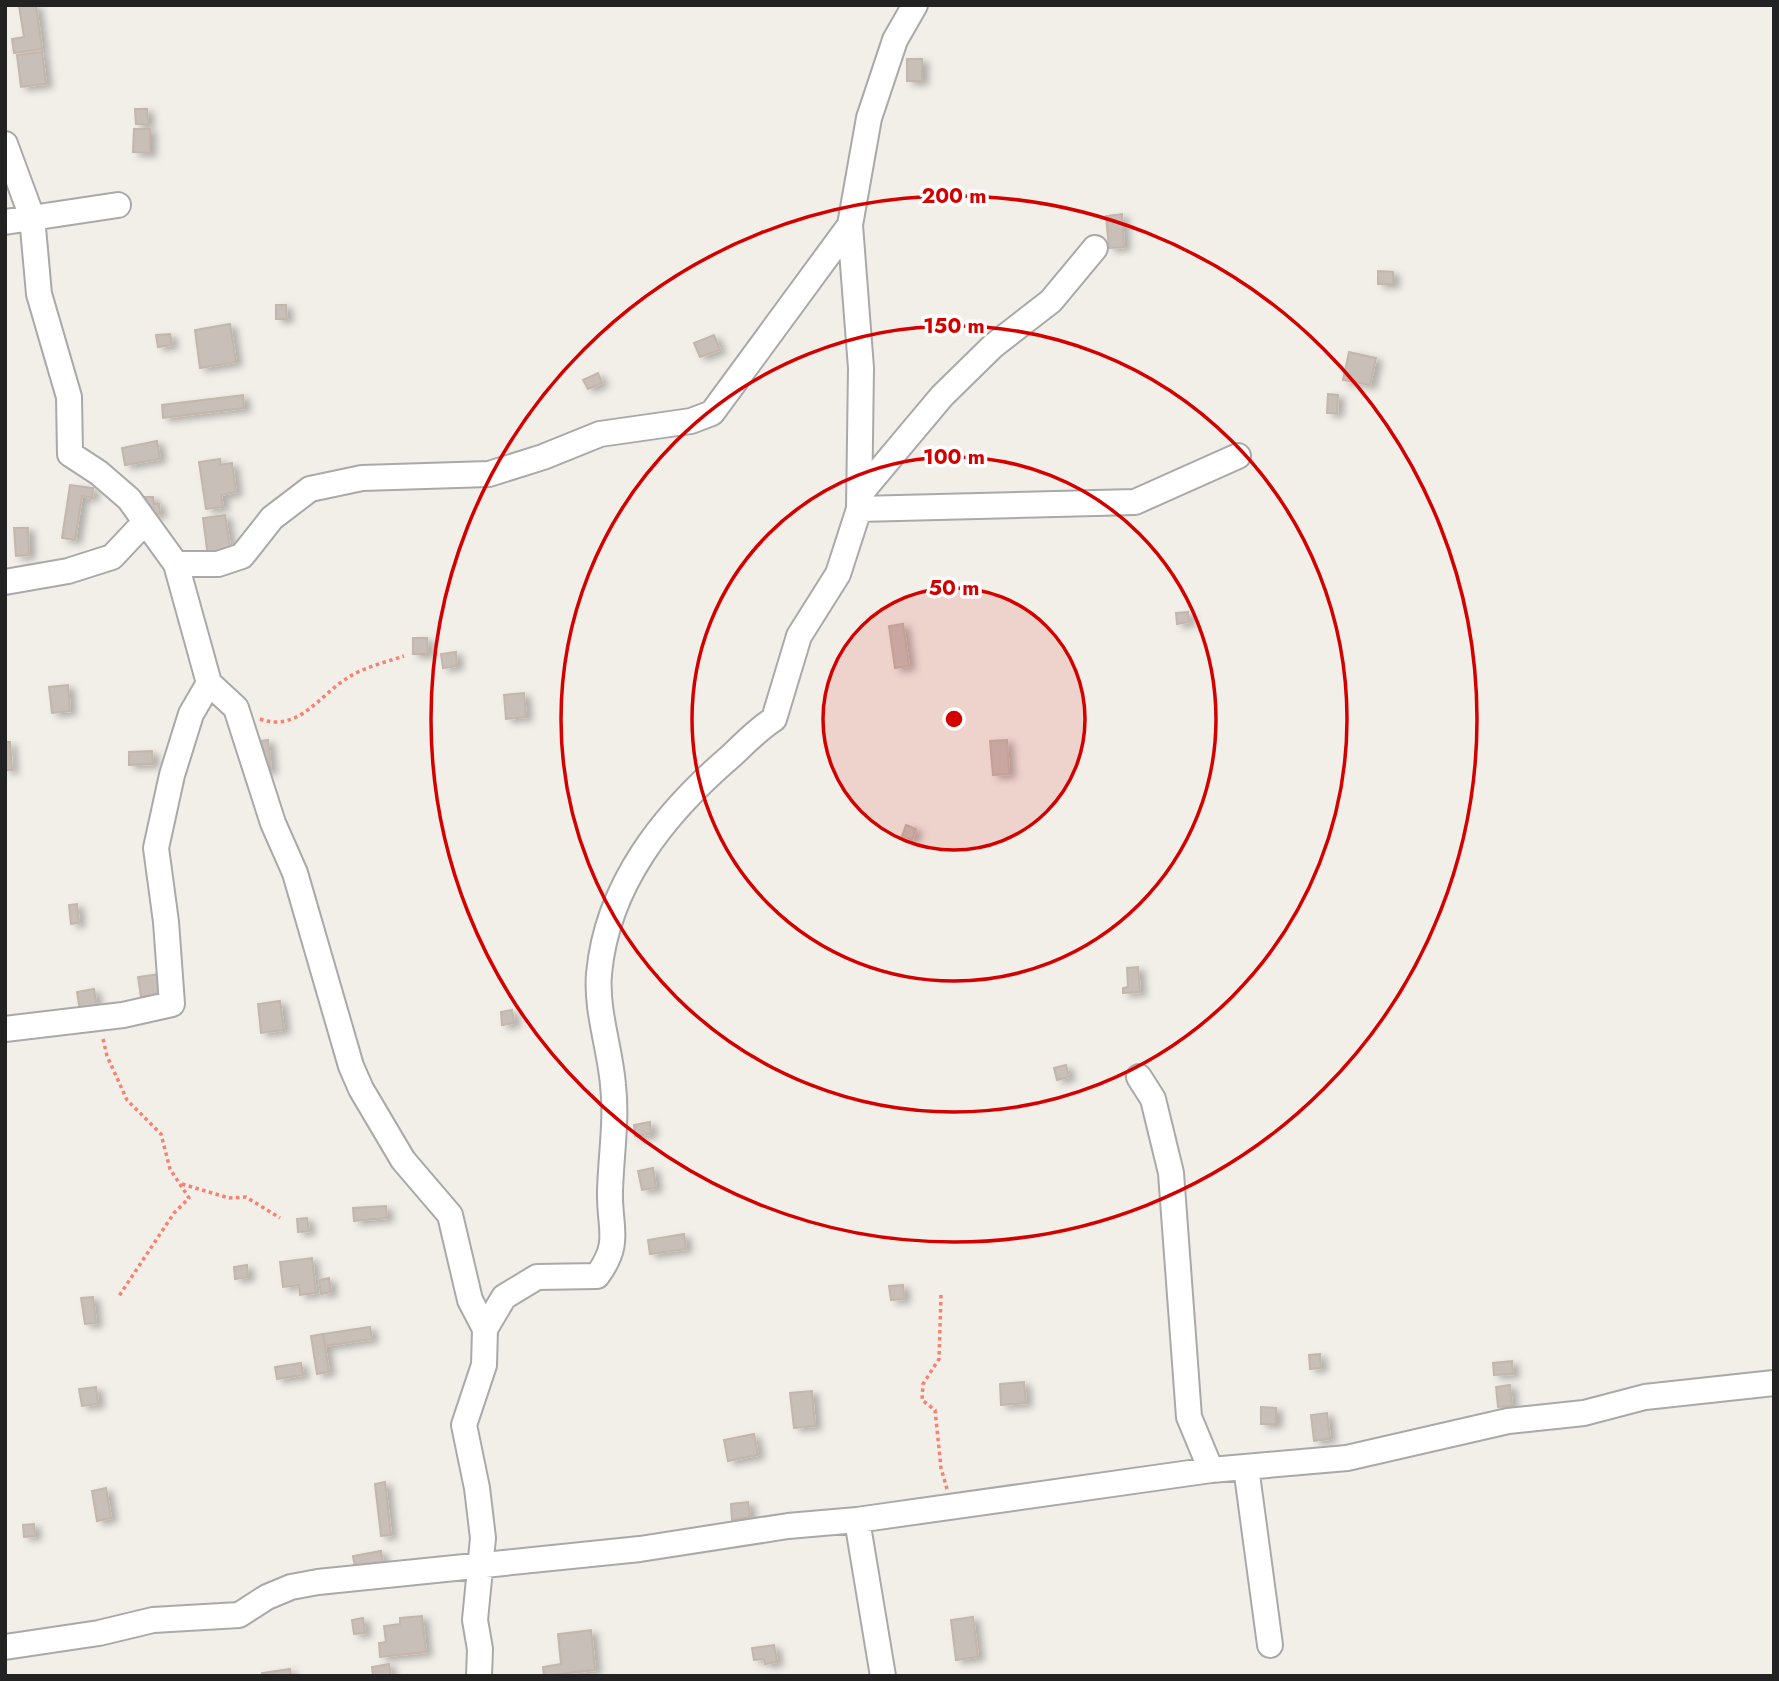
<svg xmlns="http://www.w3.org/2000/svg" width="1779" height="1681" viewBox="0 0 1779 1681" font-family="Jost,sans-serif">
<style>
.building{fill:#c7bfb8;stroke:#c4b6ab;stroke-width:2;filter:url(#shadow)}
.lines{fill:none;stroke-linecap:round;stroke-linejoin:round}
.minor-casing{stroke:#a9a9a9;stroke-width:28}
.path{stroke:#fa8072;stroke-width:3.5;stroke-dasharray:3.5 3.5;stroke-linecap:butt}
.minor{stroke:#fff;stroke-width:24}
.ring{fill:none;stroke:#d40000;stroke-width:3.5}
.centre{fill:#d40000;stroke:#fff;stroke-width:3.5}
.ring-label{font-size:21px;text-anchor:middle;font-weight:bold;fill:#d40000;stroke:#fff;stroke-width:7;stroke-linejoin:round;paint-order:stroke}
</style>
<defs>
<filter id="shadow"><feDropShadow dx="6" dy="3.5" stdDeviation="3.5" flood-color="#0004"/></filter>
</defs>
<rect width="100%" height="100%" fill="#f2efe9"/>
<!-- building -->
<path class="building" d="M36 5 42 49 14 53 12 39 24 37 19 6Z
M42 52 46 84 21 87 17 55Z
M907 59H922V81H907Z
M135 109H147L148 124H136Z
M134 129H150V153L133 152Z
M1122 214 1124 247 1109 248 1106 216Z
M1378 271 1393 272V284H1378Z
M276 305H286L287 319H276Z
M230 324 236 362 200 368 195 330Z
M170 334 172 345 158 347 156 335Z
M714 335 720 350 700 357 694 343Z
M1349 352 1376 358 1370 385 1343 380Z
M598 373 602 383 588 389 583 380Z
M1328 394 1338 395 1337 413H1327Z
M243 395 244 408 163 418 162 405Z
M157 441 160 459 125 465 122 448Z
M220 459V465L232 463 236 492 221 495 223 507 206 509 199 462Z
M70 485 93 488 92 498 82 496 75 540 62 538Z
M145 497H153L154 504H159L160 514 146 515Z
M225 515 231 553 208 557 203 518Z
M14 528H28L29 555 16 556Z
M1188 612 1189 622 1177 624 1176 613Z
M903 624 909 666 895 668 889 626Z
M413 638H427L428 654H413Z
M456 652 457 666 443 668 441 654Z
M68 685 70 711 52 713 49 687Z
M524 693 526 717 506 719 504 695Z
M268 740 271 770 257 771 253 742Z
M1007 740 1009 774 993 775 990 741Z
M5 742H10L12 770H5Z
M152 751 153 764 129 765V752Z
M906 825 916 829 912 840 902 836Z
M77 904 79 923 71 924 69 905Z
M1138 967 1140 992 1123 993V988L1128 987 1127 968Z
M160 974 163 1002 142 1004 138 977Z
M94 989 97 1008 80 1011 77 992Z
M280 1001 284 1030 261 1033 258 1004Z
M512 1010 514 1023 502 1025 501 1012Z
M1066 1065 1069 1077 1057 1080 1054 1068Z
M650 1122 651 1134 635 1136 634 1125Z
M653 1168 656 1188 642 1190 638 1171Z
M386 1206 387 1218 354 1221 353 1208Z
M307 1218 309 1231 298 1232 297 1219Z
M684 1234 686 1249 650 1254 648 1240Z
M312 1258 316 1293 300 1295 299 1285 283 1287 280 1262Z
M247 1265 248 1277 235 1279 234 1267Z
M329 1278 331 1292 321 1294 319 1280Z
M903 1285 904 1299 891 1300 889 1286Z
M93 1297 96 1323 85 1324 81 1298Z
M370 1327 372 1339 325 1346 323 1334Z
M323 1334 329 1372 317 1374 311 1336Z
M1320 1354 1321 1368 1310 1369 1309 1355Z
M1512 1361 1513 1374 1494 1375 1493 1363Z
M301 1363 303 1375 277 1379 275 1367Z
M1024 1382 1026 1403 1001 1405 1000 1384Z
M1510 1385 1512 1406 1498 1407 1496 1387Z
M96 1387 98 1404 82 1406 79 1389Z
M812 1391 815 1426 794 1428 790 1393Z
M1261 1407 1276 1408V1424H1261Z
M1327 1413 1330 1439 1314 1441 1311 1415Z
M754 1434 758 1455 728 1461 724 1440Z
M385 1482 391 1535 381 1536 375 1484Z
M106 1488 111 1518 97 1521 92 1491Z
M748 1502 750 1517 732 1520 731 1504Z
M34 1524 35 1536 24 1537 23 1525Z
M381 1551 383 1562 355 1567 353 1556Z
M422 1616 426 1652 380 1657 379 1643 386 1642 384 1626 400 1624V1618Z
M973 1617 978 1657 956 1660 951 1620Z
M363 1618 365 1633 354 1634 352 1620Z
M591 1630 595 1670 544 1676 543 1667 561 1664 558 1634Z
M774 1645 777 1662 765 1664 764 1659 754 1660 752 1648Z
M389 1664 391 1676H373L372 1667Z
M290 1669 291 1676H262V1673Z"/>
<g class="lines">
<!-- minor casing -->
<g class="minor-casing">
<path id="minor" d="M5 144 32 217 39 294 69 397 70 454 99 473 129 499 176 564 209 683 236 708 273 823 295 873 351 1066 361 1089 403 1160 450 1215 470 1300 485 1329
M5 222 118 205
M859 495 942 396 993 346 1051 301 1095 248
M859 509 1135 502 1238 456
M176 564H218L242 556 272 518 310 489 362 478 489 474 543 457 600 434 691 421 712 413 850 225
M5 582 68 571 112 557 145 522
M5 1029 123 1015 172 1004 166 922 156 848 172 775 191 714 209 683
M1139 1077 1153 1099 1171 1173 1189 1417 1211 1470
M1246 1467 1270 1645
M857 1520 883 1676
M5 1647 99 1633 153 1620 239 1615 267 1597 291 1587 318 1582 640 1549 788 1526 857 1520 1211 1470 1347 1458 1508 1421 1584 1413 1645 1397 1774 1383
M479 1676 480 1649 475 1620 483 1538 477 1488 464 1425 484 1365 485 1329 504 1297 537 1277 597 1276C622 1242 609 1229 610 1191 611 1155 617 1120 613 1085 610 1048 596 1011 599 974 607 884 665 813 730 757 745 743 757 730 774 719L799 636 838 574 859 509 861 368 850 225 869 118 895 40 915 5"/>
</g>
<!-- path -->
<path class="path" d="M260 719C299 733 320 694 349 677 365 667 386 662 404 656
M103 1039 107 1056 127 1100 161 1134 170 1169 189 1198 174 1213 119 1296
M182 1184 229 1198 246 1197 280 1218
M941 1295 939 1359 923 1384 922 1400 935 1410 941 1468 947 1489"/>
<!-- minor -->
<use href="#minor" class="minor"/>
</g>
<!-- distance rings -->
<circle cx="954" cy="719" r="131" fill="#d40000" fill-opacity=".12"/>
<g class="ring">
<circle cx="954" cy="719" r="131"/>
<circle cx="954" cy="719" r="262"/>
<circle cx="954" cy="719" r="393"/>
<circle cx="954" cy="719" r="523"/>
</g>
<circle cx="954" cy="719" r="10" class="centre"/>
<g class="ring-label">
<text x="954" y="203">200 m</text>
<text x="954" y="333">150 m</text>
<text x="954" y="464">100 m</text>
<text x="954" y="595">50 m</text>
</g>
<!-- border -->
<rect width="1779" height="1681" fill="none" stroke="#222222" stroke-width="14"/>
</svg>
